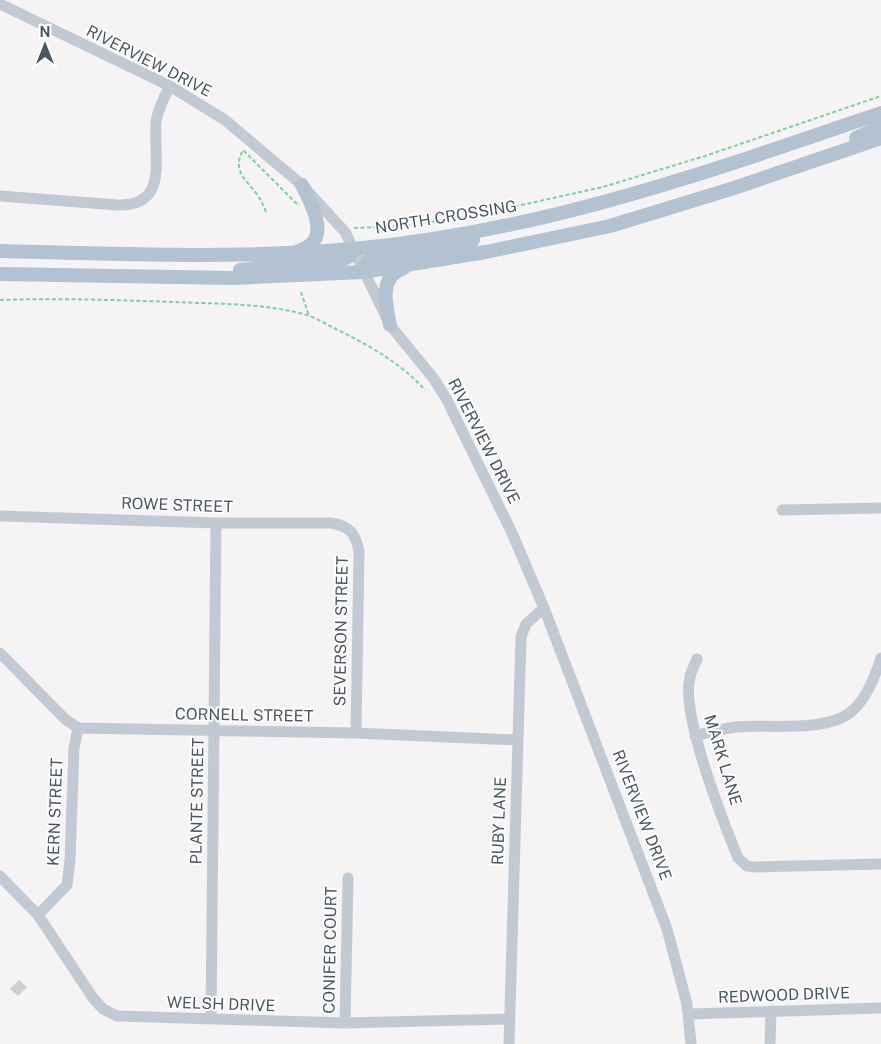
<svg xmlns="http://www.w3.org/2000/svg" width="881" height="1044" viewBox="0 0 881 1044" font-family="'Public Sans',sans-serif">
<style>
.building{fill:#cdcfd5}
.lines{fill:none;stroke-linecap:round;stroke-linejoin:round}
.path{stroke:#7ad0a6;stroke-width:2;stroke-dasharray:4 2.5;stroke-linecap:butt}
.minor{stroke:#c1cad2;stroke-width:11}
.major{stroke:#b3c2d1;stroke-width:14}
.labels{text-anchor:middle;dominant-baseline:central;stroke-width:4;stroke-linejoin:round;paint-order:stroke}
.street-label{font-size:16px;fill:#4a5661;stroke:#fff}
</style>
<rect width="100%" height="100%" fill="#f5f3f3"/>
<!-- building -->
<path class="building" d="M19 980 27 987 18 996 10 989Z"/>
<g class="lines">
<!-- path -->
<path class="path" d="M266 212C263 205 261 199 256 193 245 179 232 170 243 150L299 206
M354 228 400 226 467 217 603 187 705 156 881 96
M301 292 309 316
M0 300C58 298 116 300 175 302 218 304 265 303 307 315 316 318 326 324 334 328 368 345 400 362 425 390"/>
<!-- minor -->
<path class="minor" d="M0 4 170 86 225 120 302 185 345 232 390 325 434 379 447 400 512 533 544 608 667 929 687 1004 691 1044
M0 196 118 205C170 206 153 157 156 122 158 110 164 97 170 86
M782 510 881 508
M0 516 216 523H331C350 526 356 534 359 552L356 733
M0 653 65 719 78 728 356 733 518 740
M697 659C695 665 691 671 690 677 680 712 723 821 738 858L747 866 755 867 881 864
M695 736C709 732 722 729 736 727 769 724 827 733 852 711 867 698 875 676 881 658
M0 876 38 915 93 998 103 1009 117 1016 345 1023 509 1019
M38 915 67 885 70 860 74 748 78 728
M689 1014 881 1008
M211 1019 216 523
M345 1023 348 878
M509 1044 521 637 526 624 544 608
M770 1044 771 1011"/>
<!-- major -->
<path class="major" d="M856 138 881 127
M0 251C117 254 235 259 353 249 539 232 706 173 881 113
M298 251C333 242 312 205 302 185
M240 270 342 260 350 256 352 249
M362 272 368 261 375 258 431 250 473 240
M0 274 233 278 362 272 486 252 610 226 731 189 881 138
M390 325C386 306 378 276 404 268"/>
</g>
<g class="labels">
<!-- street labels -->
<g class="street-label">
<text transform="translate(149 61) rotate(27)">RIVERVIEW DRIVE</text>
<text transform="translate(446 217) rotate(-9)">NORTH CROSSING</text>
<text transform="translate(484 441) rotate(63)">RIVERVIEW DRIVE</text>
<text transform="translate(177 505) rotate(2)">ROWE STREET</text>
<text transform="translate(341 631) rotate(-89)">SEVERSON STREET</text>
<text transform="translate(244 715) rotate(1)">CORNELL STREET</text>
<text transform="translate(723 760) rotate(73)">MARK LANE</text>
<text transform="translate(197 801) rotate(-89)">PLANTE STREET</text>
<text transform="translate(55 812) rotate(-88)">KERN STREET</text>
<text transform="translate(642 815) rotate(69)">RIVERVIEW DRIVE</text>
<text transform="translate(499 821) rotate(-88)">RUBY LANE</text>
<text transform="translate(330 950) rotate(-89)">CONIFER COURT</text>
<text transform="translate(784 995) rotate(-2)">REDWOOD DRIVE</text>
<text transform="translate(221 1004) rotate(2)">WELSH DRIVE</text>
</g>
</g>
<!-- north arrow -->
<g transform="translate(45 45)" stroke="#ffffff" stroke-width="4" paint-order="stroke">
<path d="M0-4L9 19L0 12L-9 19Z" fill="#4a5661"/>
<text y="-8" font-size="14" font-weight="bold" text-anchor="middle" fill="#4a5661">N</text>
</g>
</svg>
